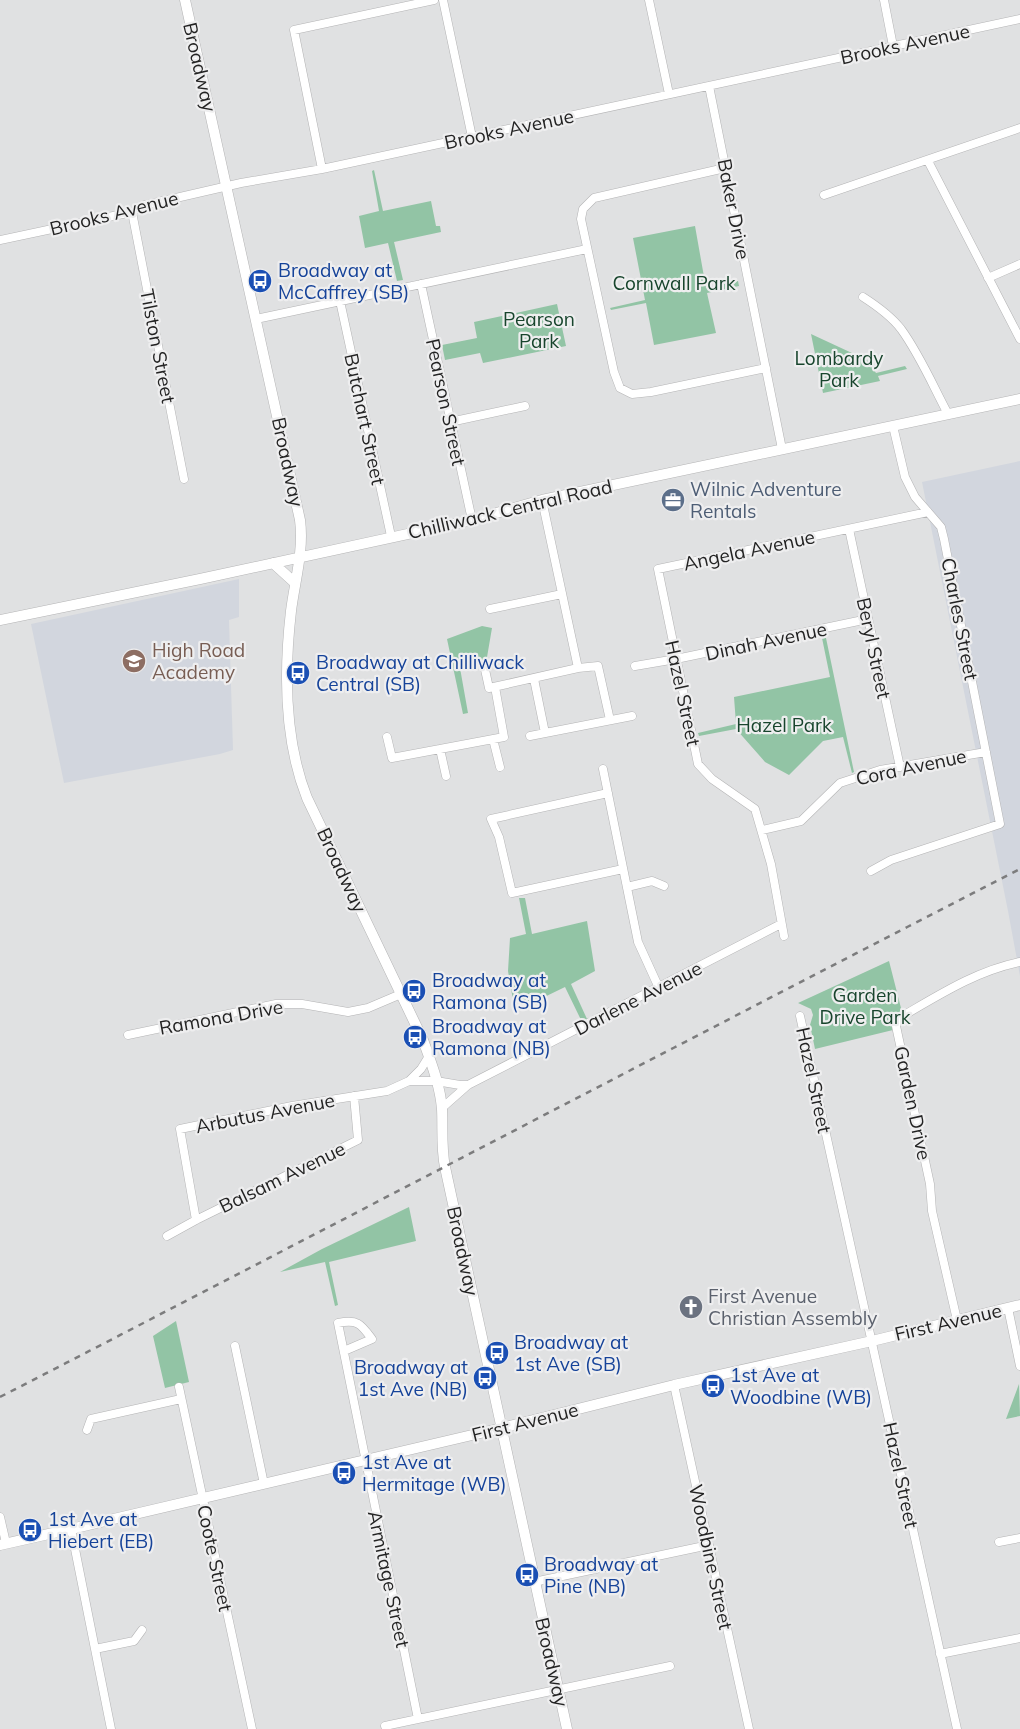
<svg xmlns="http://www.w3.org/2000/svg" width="1020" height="1729" viewBox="0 0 1020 1729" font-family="Mulish,sans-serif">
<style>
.built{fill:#d2d6de}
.green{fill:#92c4a5}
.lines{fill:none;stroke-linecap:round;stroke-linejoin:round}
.minor-casing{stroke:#b4b4b5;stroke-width:9}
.tertiary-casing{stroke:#b4b4b5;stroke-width:11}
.minor{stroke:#fff;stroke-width:8}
.tertiary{stroke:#fff;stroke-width:10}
.rail{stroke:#7c7c7d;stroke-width:2.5;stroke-dasharray:6 6;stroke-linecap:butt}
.labels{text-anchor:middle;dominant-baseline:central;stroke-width:4.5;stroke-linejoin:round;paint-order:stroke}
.street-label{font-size:19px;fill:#232323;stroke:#eeeeef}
.transit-label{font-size:19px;fill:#164399;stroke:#eeeeef;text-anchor:start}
.park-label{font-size:19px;fill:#18452d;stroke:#eeeeef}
.service-label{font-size:19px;fill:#4e5e75;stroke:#eeeeef;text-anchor:start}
.education-label{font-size:19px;fill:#785e54;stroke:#eeeeef;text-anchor:start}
.worship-label{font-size:19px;fill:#5b616d;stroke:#eeeeef;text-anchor:start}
</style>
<rect width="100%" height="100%" fill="#e0e1e2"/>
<!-- built -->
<path class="built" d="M1020 461V976L1008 911 922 482Z
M239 579V617L229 620 233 750 220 754 64 783 31 624Z"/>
<!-- green -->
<path class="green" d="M374 170 383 211 431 201 436 226H440L441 232 394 242 403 280 397 281 388 243 365 248 359 216 379 211 372 171Z
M695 226 706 288 738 281 739 286 707 293 716 333 654 345 646 303 611 310 610 308 645 300 633 238Z
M557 304 566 346 483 363 480 353 445 360 442 345 477 338 474 322Z
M811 334 867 360 876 373 905 366 907 369 878 376 880 381 823 393Z
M482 626 492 628 486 663 460 668 468 713 463 714 447 639Z
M822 638H826L854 772 852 773 843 737 823 741 789 775 765 762 736 729 699 736 698 733 736 724 734 697 830 677Z
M519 898H525L532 934 587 921 595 971 571 984 587 1019 582 1022 565 987 530 1004 513 1000 508 971 510 938 526 934Z
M889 961 902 1012C893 1017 892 1021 893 1030L815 1049 810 1025 813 1015 811 1009 798 1003Z
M409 1207 416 1241 329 1262 338 1305 335 1306 325 1262 280 1272 322 1249Z
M176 1321 189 1382 165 1388 153 1336Z
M1019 1384 1020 1416 1006 1419Z"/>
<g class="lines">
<!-- minor casing -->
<g class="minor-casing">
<path id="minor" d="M443 0 472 137
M649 0 669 94
M884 0 893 46
M709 86 782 449
M928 161 1020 339
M725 168 594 198 583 209 581 219 614 372 620 388 632 394 651 392 766 368
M322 169 294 30 434 0
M824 195 1020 128
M132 212 184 479
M0 240 132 212 141 206 241 183 322 169 1020 19
M988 278 1020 264
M421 284 472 520
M863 297C877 306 891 316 901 329 920 355 933 386 948 414
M340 301 391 536
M256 319 587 249
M450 422 525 406
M542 500 578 668
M849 529 900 767
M490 609 562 594
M484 665 489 688 578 668 598 666 610 720
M635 666 676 659 868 619
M534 679 545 733
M530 736 632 716
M387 737 392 758 504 737 495 687
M493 739 500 767
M440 749 446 776
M603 769 638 942 659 988
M608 793 491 819 499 837 512 893 623 869
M762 830 801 821 840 783 880 770 986 752
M871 871 891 860 1000 824 944 539 941 527 915 497 905 477 893 426
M627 887 652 881 664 886
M784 936 771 864 755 809 712 779 698 764 658 569 928 512
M800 1016 957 1729
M128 1035 276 1004H302L348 1012 368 1008 401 994
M409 1081 421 1069 429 1056
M442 1108 468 1085 781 924
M196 1220 180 1129 292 1106 387 1091 409 1081H436L460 1085H468
M167 1236 196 1220 358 1140 354 1096
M1008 1308 1020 1366
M957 1320 932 1211 930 1184 896 1026 897 1021 901 1017C939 995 976 971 1020 962
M235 1346 264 1484
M344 1351 372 1339C361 1324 358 1319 338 1323L418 1719
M674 1385 749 1729
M179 1387 252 1729
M87 1430 91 1419 181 1399
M0 1517 6 1543
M71 1529 111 1729
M999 1542 1020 1538
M534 1582 709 1545
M95 1649 134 1641 142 1630
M940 1654 1020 1638
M385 1726 670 1666"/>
</g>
<!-- tertiary casing -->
<g class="tertiary-casing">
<path id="tertiary" d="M185 0 300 520C304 550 295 580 291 611 284 672 284 740 307 798L423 1040C431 1062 440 1085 442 1109 443 1128 441 1148 445 1167L567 1729
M273 563 295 583
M0 620 200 579 472 520 542 500 1020 399
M0 1545 71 1529 502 1428 674 1385 872 1341 1020 1305"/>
</g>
<!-- minor -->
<use href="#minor" class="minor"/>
<!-- tertiary -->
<use href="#tertiary" class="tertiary"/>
<!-- rail -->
<path class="rail" d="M0 1397C340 1222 679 1044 1020 869"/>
</g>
<!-- icons -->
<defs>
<g id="bus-disc" transform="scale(1.25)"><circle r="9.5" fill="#1a4fb4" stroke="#eeeeef"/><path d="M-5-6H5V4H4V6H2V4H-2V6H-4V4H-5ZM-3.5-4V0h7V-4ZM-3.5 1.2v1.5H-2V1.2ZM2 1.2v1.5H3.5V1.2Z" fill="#fff"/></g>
<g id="office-disc" transform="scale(1.25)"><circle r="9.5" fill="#5c6f8a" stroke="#eeeeef"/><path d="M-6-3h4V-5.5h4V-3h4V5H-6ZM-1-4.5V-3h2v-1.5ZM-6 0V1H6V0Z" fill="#fff"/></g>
<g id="school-disc" transform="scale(1.25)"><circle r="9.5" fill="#8d6e63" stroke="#eeeeef"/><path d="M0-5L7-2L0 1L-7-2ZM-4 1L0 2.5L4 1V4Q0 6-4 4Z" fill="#fff"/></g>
<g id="church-disc" transform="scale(1.25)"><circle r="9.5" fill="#6b7280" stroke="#eeeeef"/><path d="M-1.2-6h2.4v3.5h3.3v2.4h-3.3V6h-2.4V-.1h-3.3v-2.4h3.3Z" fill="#fff"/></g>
</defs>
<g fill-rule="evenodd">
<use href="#bus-disc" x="260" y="281"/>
<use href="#office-disc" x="673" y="500"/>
<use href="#school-disc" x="134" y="661"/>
<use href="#bus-disc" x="298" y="673"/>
<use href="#bus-disc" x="414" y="991"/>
<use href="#bus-disc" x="415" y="1037"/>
<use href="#church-disc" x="691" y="1307"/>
<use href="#bus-disc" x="497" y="1353"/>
<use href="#bus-disc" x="485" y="1378"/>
<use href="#bus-disc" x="713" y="1386"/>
<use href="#bus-disc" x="344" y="1473"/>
<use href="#bus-disc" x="30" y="1530"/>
<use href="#bus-disc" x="527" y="1575"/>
</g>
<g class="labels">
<!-- street labels -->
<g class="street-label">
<text transform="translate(905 44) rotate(-12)">Brooks Avenue</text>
<text transform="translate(200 67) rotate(77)">Broadway</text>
<text transform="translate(509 129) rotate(-12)">Brooks Avenue</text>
<text transform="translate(734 209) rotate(79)">Baker Drive</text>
<text transform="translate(114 213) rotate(-14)">Brooks Avenue</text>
<text transform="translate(158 346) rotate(79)">Tilston Street</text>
<text transform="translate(446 402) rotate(78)">Pearson Street</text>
<text transform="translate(365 419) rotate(78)">Butchart Street</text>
<text transform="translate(288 462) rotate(78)">Broadway</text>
<text transform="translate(510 509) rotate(-13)">Chilliwack Central Road</text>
<text transform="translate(749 550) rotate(-12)">Angela Avenue</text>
<text transform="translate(960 619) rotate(79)">Charles Street</text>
<text transform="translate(766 641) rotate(-12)">Dinah Avenue</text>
<text transform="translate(874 648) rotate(78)">Beryl Street</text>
<text transform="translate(683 693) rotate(78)">Hazel Street</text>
<text transform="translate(911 767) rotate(-12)">Cora Avenue</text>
<text transform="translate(342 870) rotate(65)">Broadway</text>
<text transform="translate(638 998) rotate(-27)">Darlene Avenue</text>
<text transform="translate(221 1017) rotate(-10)">Ramona Drive</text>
<text transform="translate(814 1080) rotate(78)">Hazel Street</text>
<text transform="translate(913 1103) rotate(78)">Garden Drive</text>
<text transform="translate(265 1113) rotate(-11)">Arbutus Avenue</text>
<text transform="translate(282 1177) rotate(-26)">Balsam Avenue</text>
<text transform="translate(463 1251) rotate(78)">Broadway</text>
<text transform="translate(948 1322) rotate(-13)">First Avenue</text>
<text transform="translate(525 1422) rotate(-14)">First Avenue</text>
<text transform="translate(901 1475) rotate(78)">Hazel Street</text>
<text transform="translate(711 1557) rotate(78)">Woodbine Street</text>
<text transform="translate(215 1558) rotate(78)">Coote Street</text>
<text transform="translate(389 1579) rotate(78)">Armitage Street</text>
<text transform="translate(552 1662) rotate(77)">Broadway</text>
</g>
<!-- transit labels -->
<g class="transit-label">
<text x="278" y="270">Broadway at<tspan x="278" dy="22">McCaffrey (SB)</tspan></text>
<text x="316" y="662">Broadway at Chilliwack<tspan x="316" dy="22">Central (SB)</tspan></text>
<text x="432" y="980">Broadway at<tspan x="432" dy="22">Ramona (SB)</tspan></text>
<text x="432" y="1026">Broadway at<tspan x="432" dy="22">Ramona (NB)</tspan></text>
<text x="514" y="1342">Broadway at<tspan x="514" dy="22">1st Ave (SB)</tspan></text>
<text x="468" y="1367" text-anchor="end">Broadway at<tspan x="468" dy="22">1st Ave (NB)</tspan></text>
<text x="730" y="1375">1st Ave at<tspan x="730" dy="22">Woodbine (WB)</tspan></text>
<text x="362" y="1462">1st Ave at<tspan x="362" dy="22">Hermitage (WB)</tspan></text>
<text x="48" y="1519">1st Ave at<tspan x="48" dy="22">Hiebert (EB)</tspan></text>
<text x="544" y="1564">Broadway at<tspan x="544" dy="22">Pine (NB)</tspan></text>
</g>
<!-- park labels -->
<g class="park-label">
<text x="674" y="283">Cornwall Park</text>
<text x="539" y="319">Pearson<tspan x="539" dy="22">Park</tspan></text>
<text x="839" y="358">Lombardy<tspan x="839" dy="22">Park</tspan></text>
<text x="784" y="725">Hazel Park</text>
<text x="865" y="995">Garden<tspan x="865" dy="22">Drive Park</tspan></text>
</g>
<!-- service labels -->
<g class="service-label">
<text x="690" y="489">Wilnic Adventure<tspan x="690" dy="22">Rentals</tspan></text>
</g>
<!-- education labels -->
<g class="education-label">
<text x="152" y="650">High Road<tspan x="152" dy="22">Academy</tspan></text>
</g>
<!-- worship labels -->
<g class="worship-label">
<text x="708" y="1296">First Avenue<tspan x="708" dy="22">Christian Assembly</tspan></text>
</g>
</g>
</svg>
